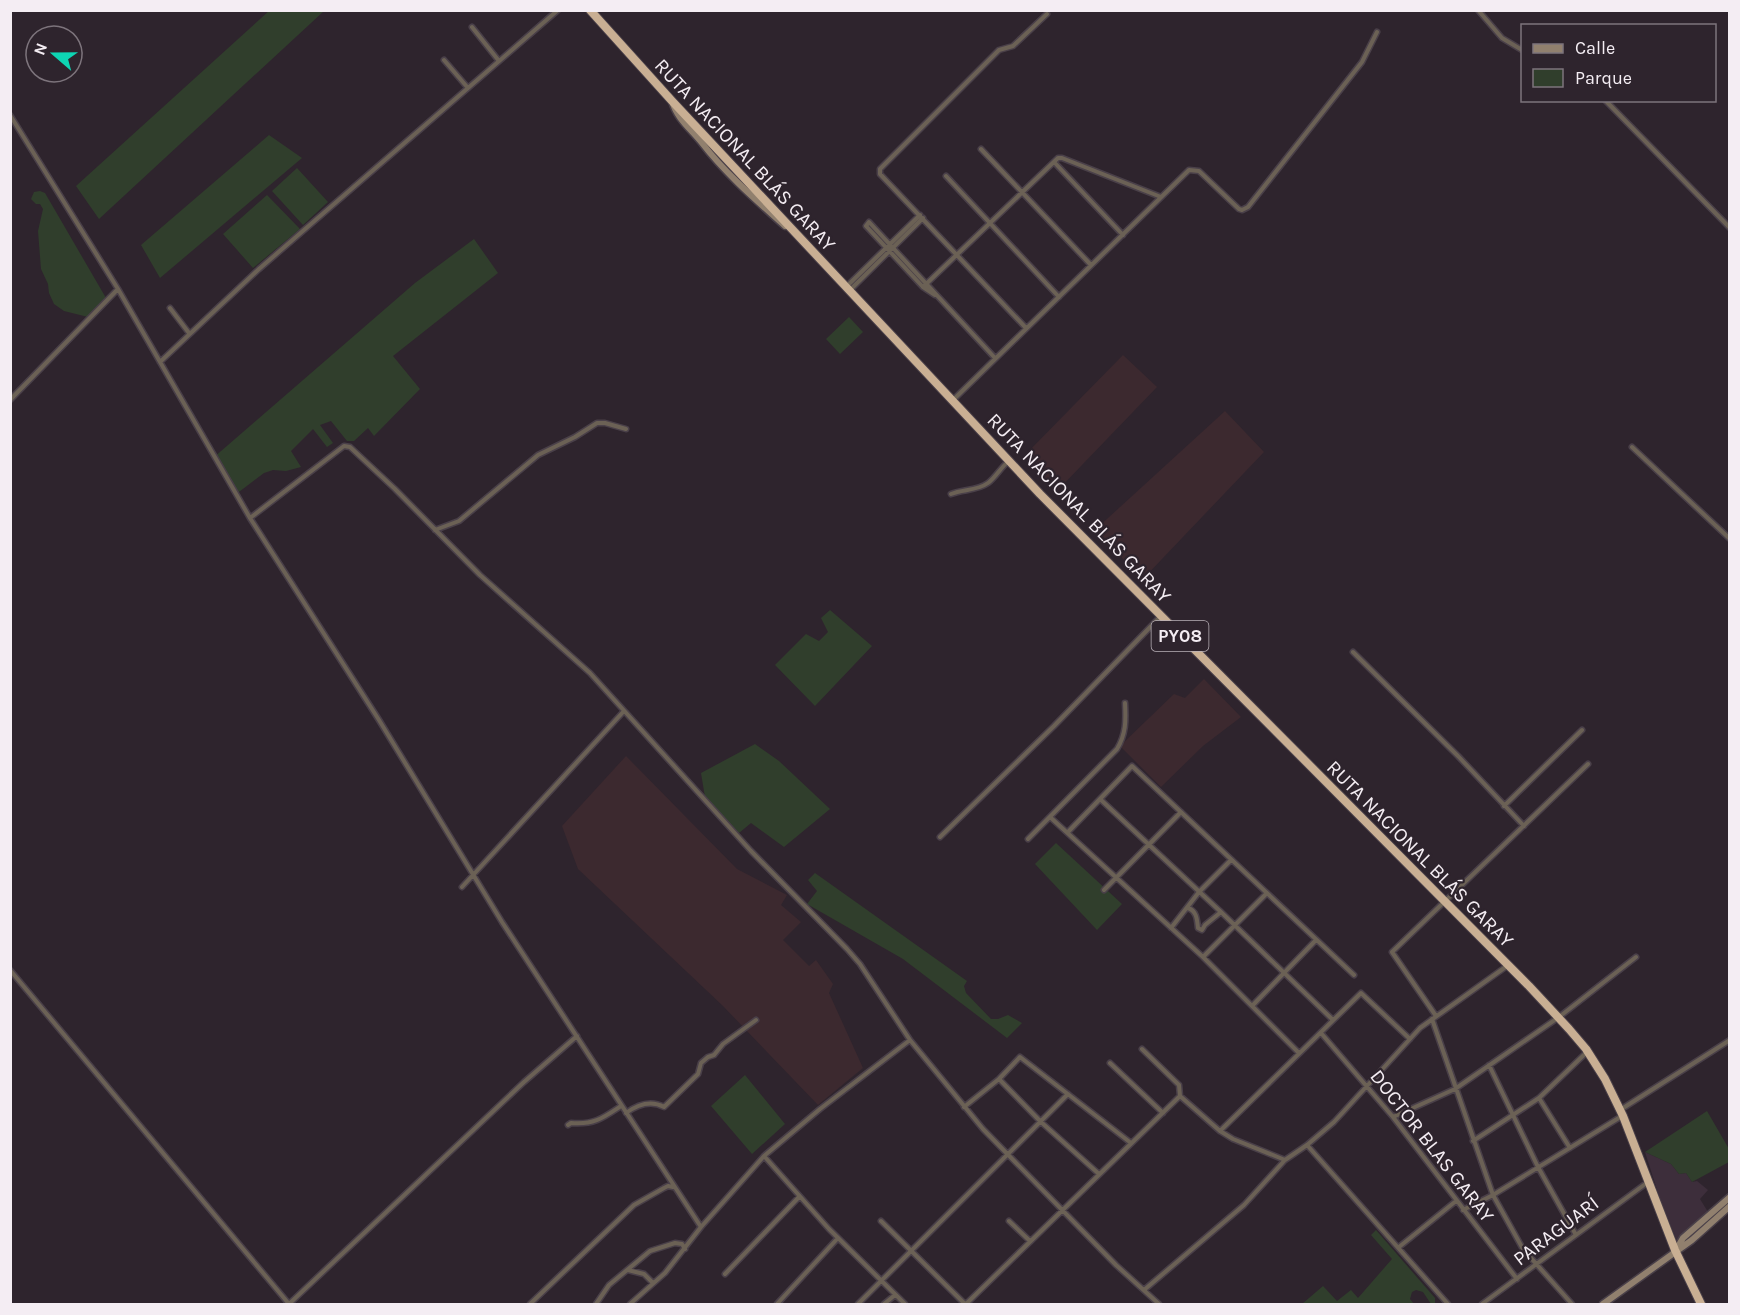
<svg xmlns="http://www.w3.org/2000/svg" width="1740" height="1315" viewBox="0 0 1740 1315" font-family="Karla,sans-serif">
<style>
.built{fill:#3d2e3b}
.industrial{fill:#3c292f}
.green{fill:#303e2c}
.lines{fill:none;stroke-linecap:round;stroke-linejoin:round}
.street-casing{stroke:#4a4049;stroke-width:7}
.secondary-casing{stroke:#4a4049;stroke-width:9}
.highway-casing{stroke:#4a4049;stroke-width:10}
.street{stroke:#6b6155;stroke-width:4}
.secondary{stroke:#91806e;stroke-width:6}
.highway{stroke:#c9af93;stroke-width:8}
.labels{text-anchor:middle;dominant-baseline:central;stroke-width:4.5;stroke-linejoin:round;paint-order:stroke}
.shield{fill:#2e242d;stroke:#b9b1b8;stroke-width:1.5}
.shield-label{font-size:18px;font-weight:bold;fill:#f4edf3}
.street-label{font-size:20px;fill:#f4edf3;stroke:#2e242d}
</style>
<rect width="100%" height="100%" fill="#2e242d"/>
<!-- built -->
<path class="built" d="M1645 1152 1671 1164 1679 1174 1686 1173 1692 1182 1697 1181 1708 1190 1700 1199 1708 1212 1677 1241 1660 1199Z"/>
<!-- industrial -->
<path class="industrial" d="M1123 355 1157 387 1057 491 1024 456Z
M1225 411 1264 452 1142 580 1096 529Z
M1204 679 1241 717 1203 746 1161 787 1120 746 1174 694 1185 698Z
M626 756 737 869 787 895 781 905 801 922 783 940 809 966 816 960 833 984 829 993 863 1068 818 1105 723 1006 578 869 562 826Z"/>
<!-- green -->
<path class="green" d="M270 10 324 11 99 219 76 186Z
M269 135 302 158 160 278 141 245Z
M297 168 328 202 303 225 272 191Z
M40 191 45 193 106 298 88 317 64 311 54 304 49 293 48 284 41 269 38 231 43 209 40 204H36L31 199 34 192Z
M267 195 300 229 253 268 223 234Z
M474 239 498 273 393 356 420 389 374 436 368 428 354 441H347L331 421 320 425 333 443 327 447 313 429 291 451 301 467 286 471 273 470 264 473 235 495 213 458 415 283Z
M849 317 863 332 840 354 826 339Z
M830 610 872 646 815 706 775 665 806 634 819 641 828 632 821 618Z
M755 744 779 761 830 809 784 847 751 823 739 833 705 797 701 773Z
M1056 843 1122 904 1097 930 1035 864Z
M815 873 967 981 964 986 966 993 991 1019H998L1008 1015 1022 1023 1007 1038 903 959 807 904 817 891 808 880Z
M745 1075 785 1124 752 1154 711 1106Z
M1707 1111 1729 1149V1162L1692 1182 1686 1173 1679 1174 1671 1164 1645 1152Z
M1376 1230 1435 1298V1304H1431L1423 1292 1416 1290 1412 1292 1410 1299 1414 1304H1302L1323 1286 1337 1301 1351 1290 1358 1298 1392 1259 1371 1235Z"/>
<g class="lines">
<!-- street casing -->
<g class="street-casing">
<path id="street" d="M1478 10 1502 38 1522 50
M472 27 499 61
M444 60 468 88
M1605 100 1730 228
M10 115 118 289 250 518 379 720 502 922 701 1227 764 1156 820 1109 910 1040
M981 149 1091 265
M1054 162 1123 235
M946 176 1059 297
M846 287 920 215
M923 287 1058 158H1062L1161 197
M850 290 923 218
M935 295 923 287 866 226 869 222 995 358
M170 308 189 333
M1026 328 880 174V169L999 50 1013 46 1047 14
M160 362 259 269 558 10
M10 400 118 289
M953 400 1189 170 1199 171 1239 209 1242 210 1248 207 1362 62 1377 32
M1632 447 1730 539
M951 494C963 489 977 491 988 483 996 477 1001 467 1009 461
M250 518 344 446 350 447 395 489 480 575 590 673 751 851 847 949 860 964 910 1040 983 1129 1116 1265 1159 1304
M435 530 459 521 538 455 575 437 597 423H605L626 429
M1353 652 1458 756 1524 826
M1100 799 1221 912 1333 1020
M1504 806 1582 730
M1050 817 1203 957 1299 1053
M1068 832 1132 766 1354 975
M940 837 1054 726 1160 617
M1028 839 1117 749C1126 734 1126 721 1125 703
M462 887 624 711
M1104 890 1181 812
M1188 908C1197 911 1197 920 1198 928L1202 930 1205 925 1221 912
M1171 928 1199 892 1231 860
M1203 957 1267 893
M10 970 289 1304 524 1082 577 1036
M1252 1006 1316 940
M1436 1016 1392 952 1588 764
M1432 1019 1493 1195 1523 1249 1572 1304
M1321 1033 1393 1117 1517 1279
M1142 1049 1179 1085 1180 1096
M1110 1063 1163 1113
M1489 1065 1538 1167 1576 1235
M999 1079 1041 1122 1099 1174
M1539 1098 1570 1148
M964 1107 999 1079 1020 1057 1131 1143
M1620 1110 1730 1040
M626 1113C637 1105 651 1100 664 1107L698 1074 701 1063 708 1057 714 1055 723 1044 756 1020
M1393 1117 1455 1089 1559 1017 1636 957
M568 1125 571 1123C594 1125 603 1118 621 1106
M1220 1131 1361 993 1410 1039
M1473 1141 1539 1098 1587 1052
M1307 1145 1448 1304
M764 1156 829 1229 905 1304
M1463 1210 1493 1195 1622 1116
M881 1221 965 1304
M1009 1221 1030 1241
M1399 1247 1456 1201
M628 1270 644 1274 653 1283
M725 1274 799 1197
M1144 1290 1244 1205 1285 1160 1307 1145 1334 1122 1420 1028 1507 966
M530 1304 634 1205 664 1188 668 1186 673 1187
M596 1304 609 1285 650 1251 675 1243 682 1244 685 1249
M630 1304 665 1273 701 1227
M777 1304 838 1238
M858 1304 1068 1094
M884 1304 895 1295
M966 1304 1180 1096 1220 1131 1233 1139 1285 1160
M1482 1304 1648 1182"/>
</g>
<!-- secondary casing -->
<g class="secondary-casing">
<path id="secondary" d="M672 101C677 119 691 129 702 143 725 173 756 200 785 226
M1676 1250 1683 1238 1730 1197
M1603 1304 1692 1240 1730 1206"/>
</g>
<!-- highway casing -->
<g class="highway-casing">
<path id="highway" d="M590 10 672 101 1040 494 1529 986 1569 1029 1586 1049 1605 1079 1623 1116 1675 1250 1701 1304"/>
</g>
<!-- street -->
<use href="#street" class="street"/>
<!-- secondary -->
<use href="#secondary" class="secondary"/>
<!-- highway -->
<use href="#highway" class="highway"/>
</g>
<g class="labels">
<!-- shield labels -->
<rect class="shield" x="1151.5" y="621" width="57" height="30" rx="4.5"/>
<g class="shield-label">
<text x="1180" y="636">PY08</text>
</g>
<!-- street labels -->
<g class="street-label">
<text transform="translate(745 155) rotate(47)">RUTA NACIONAL BLÁS GARAY</text>
<text transform="translate(1079 508) rotate(46)">RUTA NACIONAL BLÁS GARAY</text>
<text transform="translate(1420 854) rotate(45)">RUTA NACIONAL BLÁS GARAY</text>
<text transform="translate(1432 1146) rotate(52)">DOCTOR BLAS GARAY</text>
<text transform="translate(1556 1231) rotate(-37)">PARAGUARÍ</text>
</g>
</g>
<!-- border -->
<rect width="1740" height="1315" fill="none" stroke="#f4edf3" stroke-width="24"/>
<!-- legend -->
<rect x="1521" y="24" width="195" height="78" fill="#2e242d" stroke="#7d747c" stroke-width="1.5"/>
<rect x="1533" y="44" width="30" height="9" fill="#91806e" stroke="#7d747c" stroke-width="1.5"/>
<text x="1575" y="54" font-size="18" fill="#f4edf3">Calle</text>
<rect x="1533" y="69" width="30" height="18" fill="#303e2c" stroke="#7d747c" stroke-width="1.5"/>
<text x="1575" y="84" font-size="18" fill="#f4edf3">Parque</text>
<!-- north arrow -->
<g transform="translate(54 54) rotate(290)"><circle r="28" fill="#2e242d" stroke="#7d747c" stroke-width="1.5"/>
<path d="M0-4.5L10 22L0 15L-10 22Z" fill="#0ed5b4"/>
<text y="-9" font-size="16" font-weight="bold" text-anchor="middle" fill="#f4edf3">N</text>
</g>
</svg>
